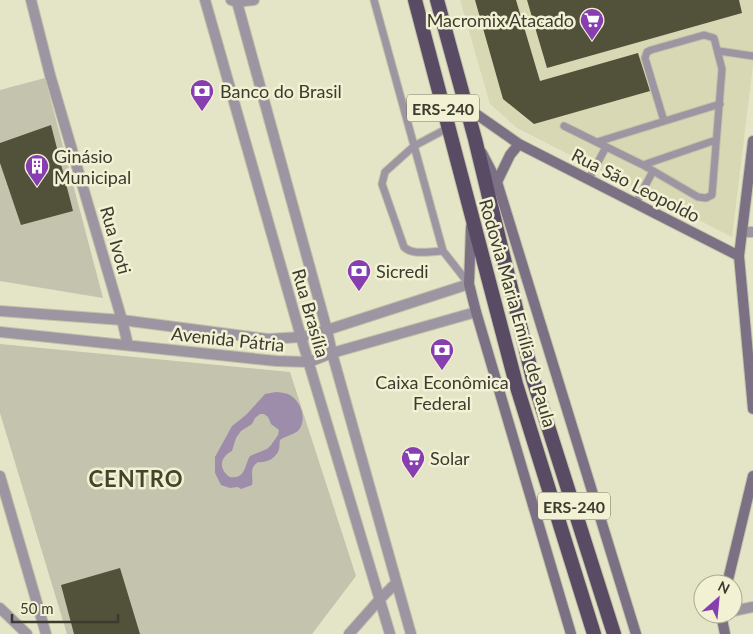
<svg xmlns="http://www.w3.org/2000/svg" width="753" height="634" viewBox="0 0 753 634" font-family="Lato,sans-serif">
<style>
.built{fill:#d9d8b4}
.green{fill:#c3c3ae}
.water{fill:#9e8daa;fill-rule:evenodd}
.building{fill:#525139}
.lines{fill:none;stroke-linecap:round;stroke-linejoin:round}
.service-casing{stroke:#c2c2a9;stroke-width:9}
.minor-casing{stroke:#c2c2a9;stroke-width:12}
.tertiary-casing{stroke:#c2c2a9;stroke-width:12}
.secondary-casing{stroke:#c2c2a9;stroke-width:12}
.trunk-casing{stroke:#c2c2a9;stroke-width:16}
.service{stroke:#9d95a2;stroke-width:7}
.minor{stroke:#9d95a2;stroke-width:10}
.tertiary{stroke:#9d95a2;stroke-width:10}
.secondary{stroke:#7b7084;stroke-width:10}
.trunk{stroke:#5a4b64;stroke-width:14}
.labels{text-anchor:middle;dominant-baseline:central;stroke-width:5;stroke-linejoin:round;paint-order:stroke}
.shield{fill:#f2f1d4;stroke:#727261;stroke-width:1}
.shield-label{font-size:16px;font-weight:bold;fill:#3b3b30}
.poi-label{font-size:18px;fill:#3b3b30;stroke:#f2f1d4;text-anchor:start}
.street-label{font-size:18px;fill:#3b3b30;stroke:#f2f1d4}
.district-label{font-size:22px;font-weight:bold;letter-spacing:1px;fill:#44432b;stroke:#f2f1d4}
</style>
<rect width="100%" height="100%" fill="#e4e4c7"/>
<!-- built -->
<path class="built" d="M460 0H753V65L732 237 517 128 490 104Z"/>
<!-- green -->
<path class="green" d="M45 78 103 298 0 281V90Z
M0 344 290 372 356 576 312 634H67L0 413Z"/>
<!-- water -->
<path class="water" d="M276 392C280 392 284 393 288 394 301 400 308 420 298 431 293 435 285 436 280 440 279 443 280 446 279 449 277 458 266 463 258 462 248 469 254 476 252 485L241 489 238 487 230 488 221 485 215 473V457L232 426 246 415 265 394ZM260 414H264L268 417 271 424 279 430 278 435 271 445 267 449 250 456C244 466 246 479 230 477 218 469 220 457 232 451L236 438 241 431 252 424 255 418Z"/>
<!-- building -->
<path class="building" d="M475 0H516L540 81 638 53 650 91 534 124 503 99Z
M527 0H739L742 13 547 68Z
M51 125 73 211 21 225 0 163V143Z
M120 568 140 634H74L61 585Z"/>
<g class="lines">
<!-- service casing -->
<g class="service-casing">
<path id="service" d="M374 0 443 251 469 284
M719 51 753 56
M564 126 643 165 698 197 706 198 712 195 722 69 714 38 704 35 651 50 647 52 645 58 664 121
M597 142 720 104
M643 165 716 140
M589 179 606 147
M636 203 653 171
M443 251C431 251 413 256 404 247L382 184 385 172 414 146 448 128"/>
</g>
<!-- minor casing -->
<g class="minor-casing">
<path id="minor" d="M31 0 50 75 122 320 128 345
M742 232H753
M0 311 122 320 268 339 301 337 327 330 469 284
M0 332 276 361 309 362 332 353 476 312
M0 476 46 634
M0 608 27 634
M733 611 753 607
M349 634 380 599 396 583"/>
</g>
<!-- tertiary casing -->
<g class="tertiary-casing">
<path id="tertiary" d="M205 0 301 337 390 634
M231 0 237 2 254 0
M237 2 327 330 332 353 411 634"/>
</g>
<!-- secondary casing -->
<g class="secondary-casing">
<path id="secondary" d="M466 107 519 144 739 256
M753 141 739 256 753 409
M482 153 497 182 636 634
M497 182 510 155 519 144
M471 227 469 284 476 312 571 634
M727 584 753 476
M721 614 725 634"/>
</g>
<!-- trunk casing -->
<g class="trunk-casing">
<path id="trunk" d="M415 0 516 384 594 634
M437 0 475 139 533 379 614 634"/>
</g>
<!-- service -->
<use href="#service" class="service"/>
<!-- minor -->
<use href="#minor" class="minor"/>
<!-- tertiary -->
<use href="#tertiary" class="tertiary"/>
<!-- secondary -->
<use href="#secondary" class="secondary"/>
<!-- trunk -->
<use href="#trunk" class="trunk"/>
</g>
<!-- icons -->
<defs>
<g id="supermarket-pin" transform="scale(1.25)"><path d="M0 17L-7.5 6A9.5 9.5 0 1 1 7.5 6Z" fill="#873eb0" stroke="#f2f1d4"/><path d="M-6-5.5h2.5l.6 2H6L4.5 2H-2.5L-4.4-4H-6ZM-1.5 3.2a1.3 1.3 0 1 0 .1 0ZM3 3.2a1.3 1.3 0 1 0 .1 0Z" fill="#fff"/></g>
<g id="bank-pin" transform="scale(1.25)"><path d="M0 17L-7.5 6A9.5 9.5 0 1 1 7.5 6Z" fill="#873eb0" stroke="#f2f1d4"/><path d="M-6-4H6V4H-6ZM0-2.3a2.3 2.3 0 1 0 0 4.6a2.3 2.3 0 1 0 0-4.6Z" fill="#fff"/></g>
<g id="building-pin" transform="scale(1.25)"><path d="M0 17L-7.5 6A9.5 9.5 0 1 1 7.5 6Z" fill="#873eb0" stroke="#f2f1d4"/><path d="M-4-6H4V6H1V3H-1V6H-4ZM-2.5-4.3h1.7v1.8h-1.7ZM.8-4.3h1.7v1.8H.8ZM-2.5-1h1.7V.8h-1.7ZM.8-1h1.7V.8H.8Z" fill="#fff"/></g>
</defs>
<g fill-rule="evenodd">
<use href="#supermarket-pin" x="592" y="20"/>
<use href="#bank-pin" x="202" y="91"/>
<use href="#building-pin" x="37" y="166"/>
<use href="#bank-pin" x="359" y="271"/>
<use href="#bank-pin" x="442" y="350"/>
<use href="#supermarket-pin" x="413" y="458"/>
</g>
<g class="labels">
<!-- shield labels -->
<g class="shield">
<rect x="407" y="94.5" width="72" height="27" rx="4"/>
<rect x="538" y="492.5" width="72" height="27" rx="4"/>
</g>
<g class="shield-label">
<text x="443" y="108">ERS-240</text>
<text x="574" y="506">ERS-240</text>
</g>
<!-- poi labels -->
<g class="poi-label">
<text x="574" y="20" text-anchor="end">Macromix Atacado</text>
<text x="220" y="91">Banco do Brasil</text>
<text x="54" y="156">Ginásio<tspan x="54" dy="21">Municipal</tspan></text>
<text x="376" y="271">Sicredi</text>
<text x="442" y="382" text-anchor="middle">Caixa Econômica<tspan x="442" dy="21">Federal</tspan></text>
<text x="430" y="458">Solar</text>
</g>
<!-- street labels -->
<g class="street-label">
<text transform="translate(636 185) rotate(27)">Rua São Leopoldo</text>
<text transform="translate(116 240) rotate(74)">Rua Ivoti</text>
<text transform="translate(311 313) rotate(74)">Rua Brasília</text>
<text transform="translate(518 313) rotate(74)">Rodovia Maria Emília de Paula</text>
<text transform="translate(228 339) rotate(6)">Avenida Pátria</text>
</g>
<!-- district labels -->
<g class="district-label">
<text x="136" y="478">CENTRO</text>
</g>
</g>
<!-- north arrow -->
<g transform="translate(718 599) rotate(27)"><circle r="24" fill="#f2f1d4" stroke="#a9a892"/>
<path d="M0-4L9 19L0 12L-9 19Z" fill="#873eb0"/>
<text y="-8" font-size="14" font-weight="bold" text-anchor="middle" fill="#3b3b30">N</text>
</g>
<!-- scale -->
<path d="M12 614v8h106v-8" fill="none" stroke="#3b3b30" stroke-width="2.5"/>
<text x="20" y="614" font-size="15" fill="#3b3b30" stroke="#f2f1d4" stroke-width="4" paint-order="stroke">50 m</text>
</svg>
